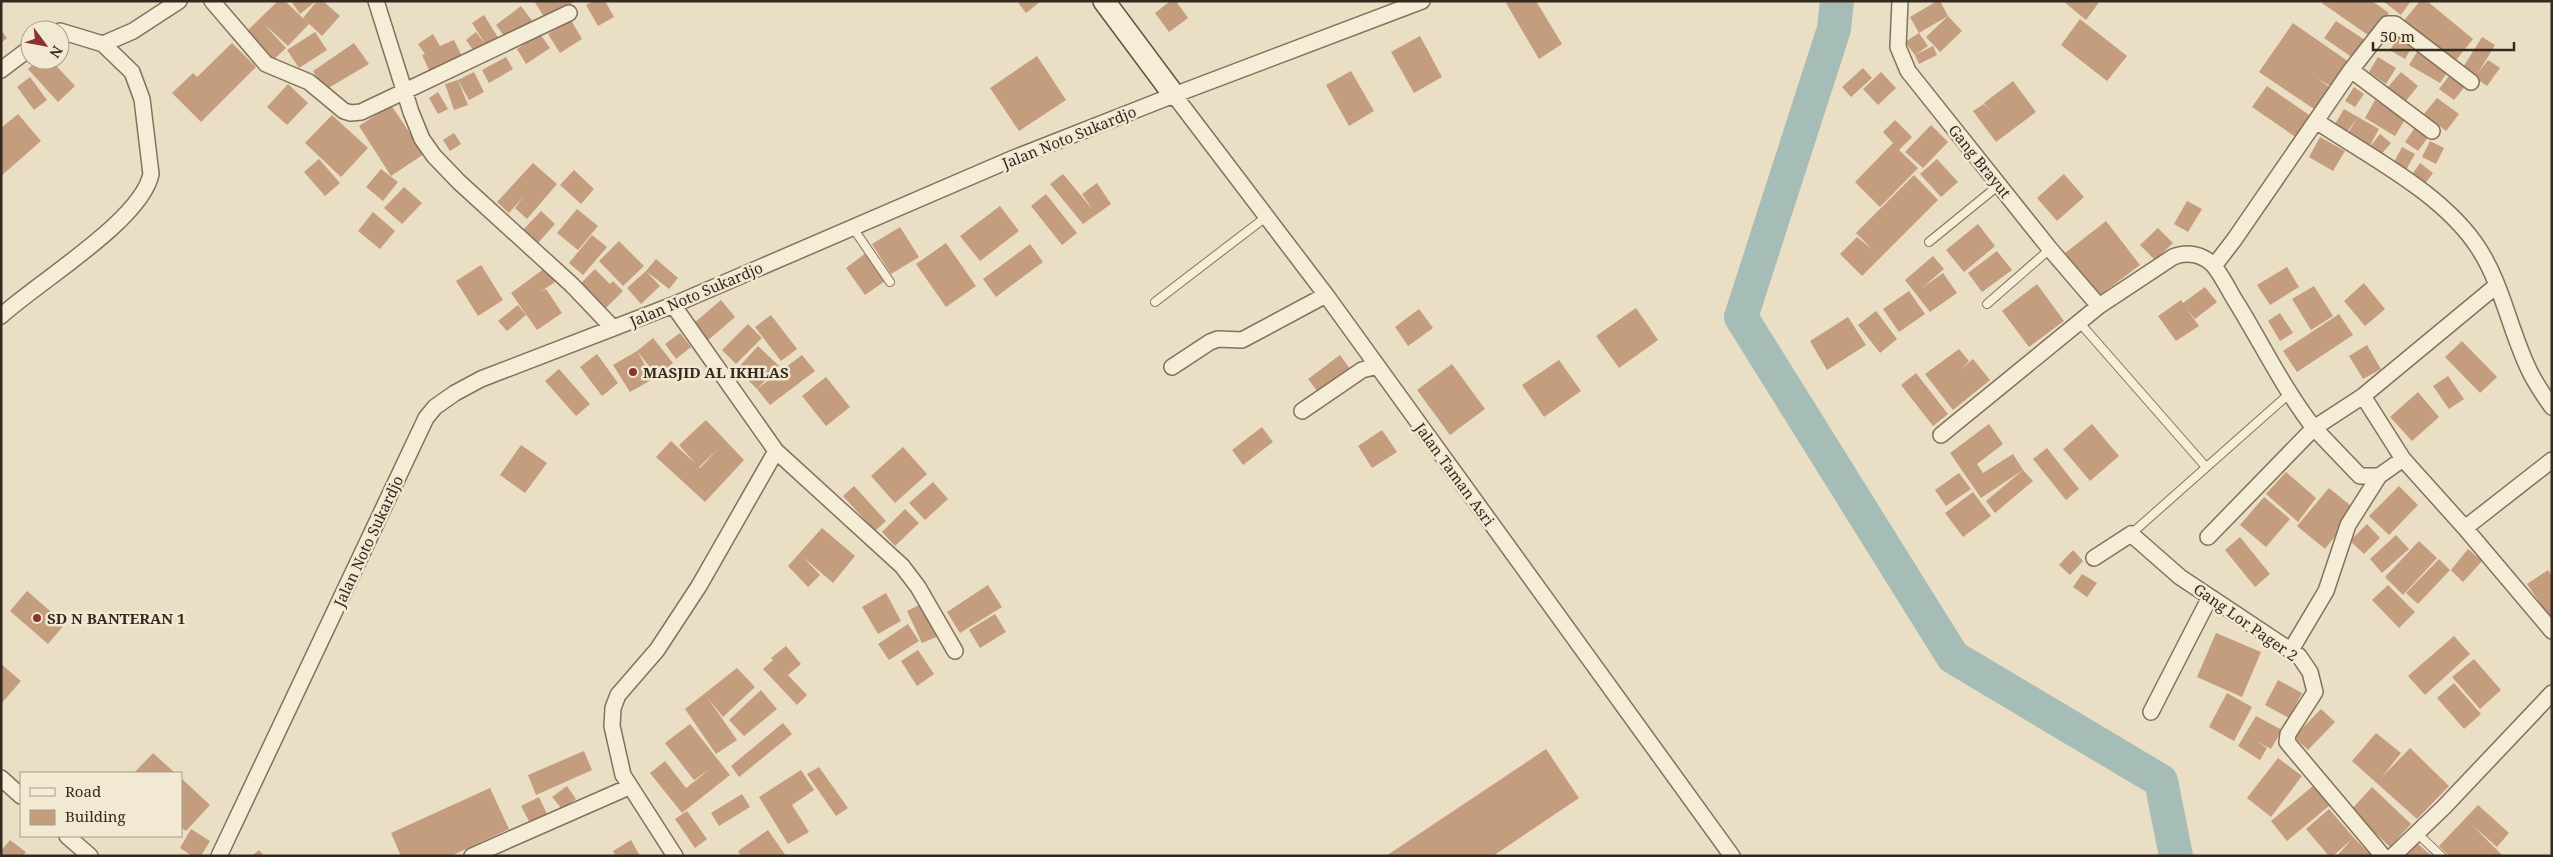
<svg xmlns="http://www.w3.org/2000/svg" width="2553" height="857" viewBox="0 0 2553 857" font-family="'Noto Serif',serif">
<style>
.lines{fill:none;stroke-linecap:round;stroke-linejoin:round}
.river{stroke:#a6bdb7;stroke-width:34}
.building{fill:#c49c7e;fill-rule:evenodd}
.lane-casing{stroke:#83715c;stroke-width:10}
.street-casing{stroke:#83715c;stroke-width:18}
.secondary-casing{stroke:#645240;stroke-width:24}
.lane{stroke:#f5edd7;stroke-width:8}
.street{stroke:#f5edd7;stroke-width:15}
.secondary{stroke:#f5edd7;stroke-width:21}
.poi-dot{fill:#8c3232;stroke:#f2e9d3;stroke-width:2}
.labels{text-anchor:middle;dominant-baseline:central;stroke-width:5;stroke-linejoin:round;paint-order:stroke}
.street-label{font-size:15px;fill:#34291f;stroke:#f2e9d3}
.poi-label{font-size:15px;font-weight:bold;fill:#34291f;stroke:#f2e9d3;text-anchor:start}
</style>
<rect width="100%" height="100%" fill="#eadfc4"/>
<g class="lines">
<!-- river -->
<path class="river" d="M1837 1 1834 29 1741 317 1953 657 2161 781 2176 856"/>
</g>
<!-- building -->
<path class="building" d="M278 1H285L309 24 288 46 264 24 286 48 271 62 245 33Z
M291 1H316L300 14Z
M317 1H323L340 16 322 36 303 18Z
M534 1H575L546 20Z
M593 1H605L614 17 598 26 586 5Z
M1017 1H1041L1026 13Z
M1170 1H1176L1188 18 1169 32 1155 13Z
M1509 1H1536L1562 44 1539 59 1506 3Z
M1937 1H1940L1948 16 1919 33 1910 17Z
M2063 1H2100L2086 20Z
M2324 1H2372L2389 13 2372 38 2322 3Z
M2383 1H2411L2401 15Z
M2420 1H2427L2473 39 2453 64 2402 23Z
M521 6 533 22 508 41 496 25Z
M484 15 499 39 477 55 466 40 476 32 486 45 472 23Z
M1948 16 1962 31 1940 52 1926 37Z
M2080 19 2127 56 2107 81 2061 45Z
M571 20 582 39 560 53 548 34Z
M2336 21 2368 42 2356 60 2324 38Z
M2293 23 2349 62 2332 87 2317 78 2332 89 2317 111 2259 72Z
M1 30 7 38 1 43Z
M315 32 327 50 299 68 287 50Z
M1919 33 1928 46 1915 55 1905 42Z
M2401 33 2415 42 2405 59 2390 50Z
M433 34 440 46 454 40 464 60 432 76 422 55 425 54 418 44Z
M540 34 550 48 526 64 517 49Z
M1420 36 1442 77 1414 93 1391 52Z
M2482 37 2495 45 2478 73 2488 60 2500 68 2487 86 2462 69Z
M232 43 256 67 201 122 172 93 193 73 197 77Z
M354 43 369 64 325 90 313 71Z
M1933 46 1937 55 1919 64 1915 55Z
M2419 49 2450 68 2440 83 2409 65Z
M1037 56 1066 100 1019 131 990 88Z
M506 57 513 69 489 83 482 70Z
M2378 57 2396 68 2386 84 2369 72Z
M38 60H51L75 86 58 102 28 69Z
M1863 68 1872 78 1851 97 1842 87Z
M1351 71 1374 111 1349 126 1326 85Z
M474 72 484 92 469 100 458 80Z
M1881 72 1896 88 1878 105 1863 89Z
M2401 72 2418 86 2405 102 2387 88Z
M2452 72 2467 84 2454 100 2439 89Z
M30 77 47 100 34 110 17 87Z
M458 80 468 105 454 110 445 84Z
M2013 81 2036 112 1996 142 1973 111 1984 104 1992 113 1984 103Z
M288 84 308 103 287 125 267 107Z
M2267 86 2312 117 2297 138 2252 107Z
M2354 87 2364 94 2355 107 2345 101Z
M438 92 448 109 438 114 429 98Z
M2437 98 2459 114 2446 131 2424 114Z
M2375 100 2406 118 2395 136 2365 118Z
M391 105 424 154 391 176 359 126Z
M2344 109 2358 117 2347 132 2335 124Z
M18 114 41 141 1 176V128Z
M332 115 368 148 341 177 305 143Z
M2358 117 2379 129 2368 149 2346 136Z
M1895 120 1912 137 1899 150 1918 168 1880 207 1855 182 1893 143 1883 132Z
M1931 125 1948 142 1923 168 1905 152Z
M2416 126 2429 136 2418 151 2405 142Z
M454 133 461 144 450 151 443 140Z
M2380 134 2391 143 2378 158 2368 149Z
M2320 137 2345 151 2333 171 2309 157Z
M2430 141 2444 148 2436 164 2422 157Z
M2402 147 2415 154 2406 170 2393 164Z
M319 159 340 183 325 196 304 172Z
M1937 159 1958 182 1941 197 1920 174Z
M533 163 557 184 527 219 515 208 524 196 509 213 497 202Z
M2420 163 2433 173 2421 189 2409 179Z
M381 169 398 182 383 201 366 187Z
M574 170 594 189 581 204 560 185Z
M1063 174 1093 210 1082 194 1097 183 1111 204 1083 224 1050 184Z
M2064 174 2084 197 2057 221 2037 198Z
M1914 175 1938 200 1862 276 1840 254 1857 237 1873 250 1856 233Z
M404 187 422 203 402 224 384 208Z
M1046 194 1077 233 1062 245 1031 206Z
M2187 201 2202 209 2188 232 2174 224Z
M1000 206 1019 231 980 261 960 236Z
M577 209 598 226 578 250 557 233Z
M541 211 555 224 537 244 522 231Z
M373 212 395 231 380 249 358 231Z
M2106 221 2140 265 2112 286 2078 243Z
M1978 224 1995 246 1964 272 1946 250Z
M900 227 919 257 891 274 872 244Z
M2158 228 2173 243 2155 260 2140 245Z
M592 235 607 247 583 275 569 263Z
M619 241 644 266 623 286 599 261Z
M946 243 976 286 946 307 916 264Z
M2078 243 2112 286 2098 296 2065 253Z
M1030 244 1043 262 996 297 983 279Z
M1997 251 2012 270 1982 292 1968 273Z
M866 253 885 281 865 295 846 268Z
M1933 256 1944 269 1922 288 1943 273 1957 293 1930 312 1905 280Z
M656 259 678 278 669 289 646 271Z
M481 265 503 300 478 316 456 281Z
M2287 267 2299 287 2270 305 2257 285Z
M545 268 555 282 540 292 546 289 562 313 537 330 511 293Z
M595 269 610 284 613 281 623 291 605 309 580 284Z
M646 271 660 286 641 304 627 288Z
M2364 283 2385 309 2365 326 2344 301Z
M2037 284 2064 321 2029 347 2002 311Z
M2314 286 2333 316 2311 330 2292 299Z
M2205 287 2217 302 2195 319 2186 308 2199 326 2176 341 2158 316 2181 300 2183 303Z
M1909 291 1925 314 1899 332 1883 309Z
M721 300 735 317 707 341 693 324Z
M518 305 526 315 507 331 498 321Z
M1636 308 1658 340 1619 368 1596 336Z
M1419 309 1433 328 1408 346 1395 327Z
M1876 311 1897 339 1880 353 1858 325Z
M2280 313 2293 333 2280 341 2268 321Z
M2339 314 2353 335 2297 372 2283 351Z
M771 315 797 349 781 361 755 327Z
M1848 317 1866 345 1827 370 1810 341Z
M748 324 762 338 736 364 722 350Z
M680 333 691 347 676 359 665 344Z
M653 338 673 363 657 376 637 351Z
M2462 341 2497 377 2480 393 2445 357Z
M2367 345 2381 369 2363 379 2349 356Z
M758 346 779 366 757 389 737 369Z
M1959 349 1969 361 1961 369 1973 359 1990 380 1953 410 1925 374Z
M637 351 653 379 630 392 613 365Z
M597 354 618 383 602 396 580 367Z
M802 355 815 371 770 405 757 389Z
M1340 355 1353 373 1321 396 1308 379Z
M1559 360 1581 391 1544 417 1522 385Z
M1452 364 1485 409 1450 435 1417 390Z
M559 369 590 404 576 416 545 381Z
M1916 373 1948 414 1933 426 1901 385Z
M2448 376 2464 399 2449 409 2433 386Z
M826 377 850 407 826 426 802 396Z
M2418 392 2439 417 2412 441 2390 417Z
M706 420 744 460 705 502 656 457 671 441 696 464 679 445ZM719 448 700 468 699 467Z
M1989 424 2003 444 1977 464 1983 473 2013 454 2023 470 1981 498 1950 453Z
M2092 424 2119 456 2090 481 2063 449Z
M1262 427 1273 442 1243 465 1232 450Z
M1382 430 1397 452 1372 468 1358 446Z
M521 445 547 463 525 493 500 475Z
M903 447 927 474 895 503 871 476Z
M2047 448 2079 489 2066 500 2033 459Z
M2023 470 2033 481 1995 513 1986 501Z
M2286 472 2316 498 2298 522 2266 494Z
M1959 473 1971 489 1946 506 1935 490Z
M933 482 948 499 925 520 909 503Z
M854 486 886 521 875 531 843 496Z
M2399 486 2418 505 2389 535 2369 516Z
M2329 488 2356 510 2325 549 2297 526Z
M1973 492 1991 516 1963 537 1945 513Z
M2264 497 2290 519 2266 547 2240 525Z
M905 509 919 523 895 546 882 532Z
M2367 524 2380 538 2364 554 2350 541Z
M822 528 855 556 833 583 803 557 820 575 808 587 788 566Z
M2396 535 2409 549 2382 573 2370 559Z
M2240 537 2270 574 2255 587 2225 550Z
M2419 541 2437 558 2403 595 2385 577Z
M2468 549 2482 561 2463 582 2451 570Z
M2073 550 2083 561 2070 575 2059 565Z
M2439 559 2450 570 2418 604 2406 593Z
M2548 570 2552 576 2551 619 2527 584Z
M2082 574 2097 583 2087 597 2073 587Z
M988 585 1002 607 960 633 947 612Z
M2388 585 2415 612 2399 628 2372 600Z
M27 591 65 624 48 644 10 611Z
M886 593 901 621 878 634 862 607Z
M925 602 941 635 922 643 907 611Z
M995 614 1006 632 980 648 969 630Z
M908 624 919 641 889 660 878 644Z
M2216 633 2261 652 2242 697 2197 677Z
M2454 636 2470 654 2425 695 2408 676Z
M786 646 801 664 788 675 807 695 797 705 763 669 773 660 771 658Z
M918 650 934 674 917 686 901 661Z
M2474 659 2501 690 2480 709 2452 677Z
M1 664 21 681 1 704Z
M737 668 755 687 723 717 707 697 737 740 716 754 685 709Z
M2278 680 2302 693 2289 718 2265 705Z
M2454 683 2481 714 2464 729 2437 698Z
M761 690 777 709 744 736 729 720Z
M2227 693 2252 707 2234 741 2209 727Z
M2321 709 2335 722 2308 750 2294 737Z
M2256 716 2282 730 2271 749 2256 741 2267 748 2260 760 2238 746Z
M783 723 792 734 739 777 731 766Z
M690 724 730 775 682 813 650 773 665 761 686 788 710 769 694 780 665 743Z
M2376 733 2401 753 2381 778 2410 748 2449 786 2417 819 2352 761Z
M1546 749 1579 798 1493 856H1386Z
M584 751 592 770 536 795 528 775Z
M153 753 175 773H134Z
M2278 758 2302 776 2271 817 2247 798Z
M819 767 848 808 836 816 807 774Z
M801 770 814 790 792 805 809 832 788 844 759 797Z
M182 779 210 805 186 831 181 827Z
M2314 785 2330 805 2287 841 2271 821Z
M567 786 576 799 562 809 552 797Z
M2372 787 2411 824 2390 847 2351 810Z
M490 788 509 829 451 856H401L391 833Z
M742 794 750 807 719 826 711 813Z
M539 797 547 814 530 823 521 806Z
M2478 805 2509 833 2497 847 2471 824 2502 855 2449 856 2439 846Z
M2329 809 2354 838 2372 856H2337L2352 839 2333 856H2329L2306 829Z
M687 811 707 839 695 848 675 819Z
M191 829 210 841 201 856H192L180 848Z
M768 830 786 856H741L738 851Z
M10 840 26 852 23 856H1V851Z
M631 840 640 856H616L613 851Z
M2417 843 2432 856H2405Z
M259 850 264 856H252Z"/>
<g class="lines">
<!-- lane casing -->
<g class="lane-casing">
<path id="lane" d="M853 228 890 282
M1929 242 1999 185
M1155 302 1266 217
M1987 304 2050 249
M2079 322 2206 467
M2131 534 2289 394
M2417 833 2441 856"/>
</g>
<!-- street casing -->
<g class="street-casing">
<path id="street" d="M212 1 266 64 309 82 344 111 351 113 361 112 569 13
M376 1 411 112 422 139 434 156 459 182 572 285 613 328
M1900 1 1898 47 1908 71 2050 249 2099 306
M60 31 103 44 133 31 179 1
M1 70 30 48
M2351 70 2432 131
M1174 95 1326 295 1732 856
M2316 121C2370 157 2444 194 2479 249 2503 286 2510 332 2530 372 2536 384 2544 396 2552 407
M2214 266 2234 240 2351 70 2387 24H2395L2471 82
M2496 286 2363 396 2314 428 2360 476H2379L2403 459 2465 528 2552 631
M673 305 776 451 902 566 918 587 955 651
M1 316C38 282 142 220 151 174L142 99 132 72 103 44
M1172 367 1210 342 1218 339 1242 340 1326 295
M2363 396 2403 459
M1302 411 1362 370 1377 366
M1941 435 2099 306 2173 257C2187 251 2203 254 2214 266 2223 277 2230 293 2238 305 2263 346 2285 391 2314 428L2208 537
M2465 528 2552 460
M2094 558 2131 534 2180 577 2299 656 2310 672 2315 692 2288 734 2287 742 2383 856
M2291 650 2326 591 2348 525 2379 476
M2151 712 2210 597
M1 778 21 796
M67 836 90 856
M219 856 426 418 435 407 455 393 481 379 673 305 1014 158 1174 95 1422 1
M472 856 629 787
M675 856 623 775 612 726 613 708 618 695 657 650 699 586 776 451
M2393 856 2444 807 2552 693"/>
</g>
<!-- secondary casing -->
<g class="secondary-casing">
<path id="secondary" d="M1104 1 1174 95"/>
</g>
<!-- lane -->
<use href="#lane" class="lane"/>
<!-- street -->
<use href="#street" class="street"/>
<!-- secondary -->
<use href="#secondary" class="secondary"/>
</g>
<!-- markers -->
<g class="poi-dot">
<circle cx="633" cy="372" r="5"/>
<circle cx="37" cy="618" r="5"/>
</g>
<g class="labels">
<!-- street labels -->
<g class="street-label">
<text transform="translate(1069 137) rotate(-22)">Jalan Noto Sukardjo</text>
<text transform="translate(1980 161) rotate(51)">Gang Brayut</text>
<text transform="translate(696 294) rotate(-23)">Jalan Noto Sukardjo</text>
<text transform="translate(1455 474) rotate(54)">Jalan Taman Asri</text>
<text transform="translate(368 541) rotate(-65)">Jalan Noto Sukardjo</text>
<text transform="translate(2246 622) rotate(35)">Gang Lor Pager 2</text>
</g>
<!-- poi labels -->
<g class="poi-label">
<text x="643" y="372">MASJID AL IKHLAS</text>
<text x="47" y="618">SD N BANTERAN 1</text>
</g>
</g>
<!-- border -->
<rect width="2553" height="857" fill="none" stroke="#34291f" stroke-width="5"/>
<!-- legend -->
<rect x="20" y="772" width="162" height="65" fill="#f2e9d3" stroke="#a69c8b"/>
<rect x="30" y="788" width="25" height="8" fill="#f5edd7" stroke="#a69c8b"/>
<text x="65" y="797" font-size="15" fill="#34291f">Road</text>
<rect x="30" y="810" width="25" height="15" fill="#c49c7e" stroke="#a69c8b"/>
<text x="65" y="822" font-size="15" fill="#34291f">Building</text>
<!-- north arrow -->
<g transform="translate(45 45) rotate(122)"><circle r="24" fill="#f2e9d3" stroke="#a69c8b"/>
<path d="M0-4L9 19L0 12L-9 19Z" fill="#8c3232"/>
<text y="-8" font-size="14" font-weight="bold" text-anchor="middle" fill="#34291f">N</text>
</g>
<!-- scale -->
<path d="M2373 42v8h141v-8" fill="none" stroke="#34291f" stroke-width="2.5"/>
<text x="2380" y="42" font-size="15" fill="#34291f" stroke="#f2e9d3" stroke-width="4" paint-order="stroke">50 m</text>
</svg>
